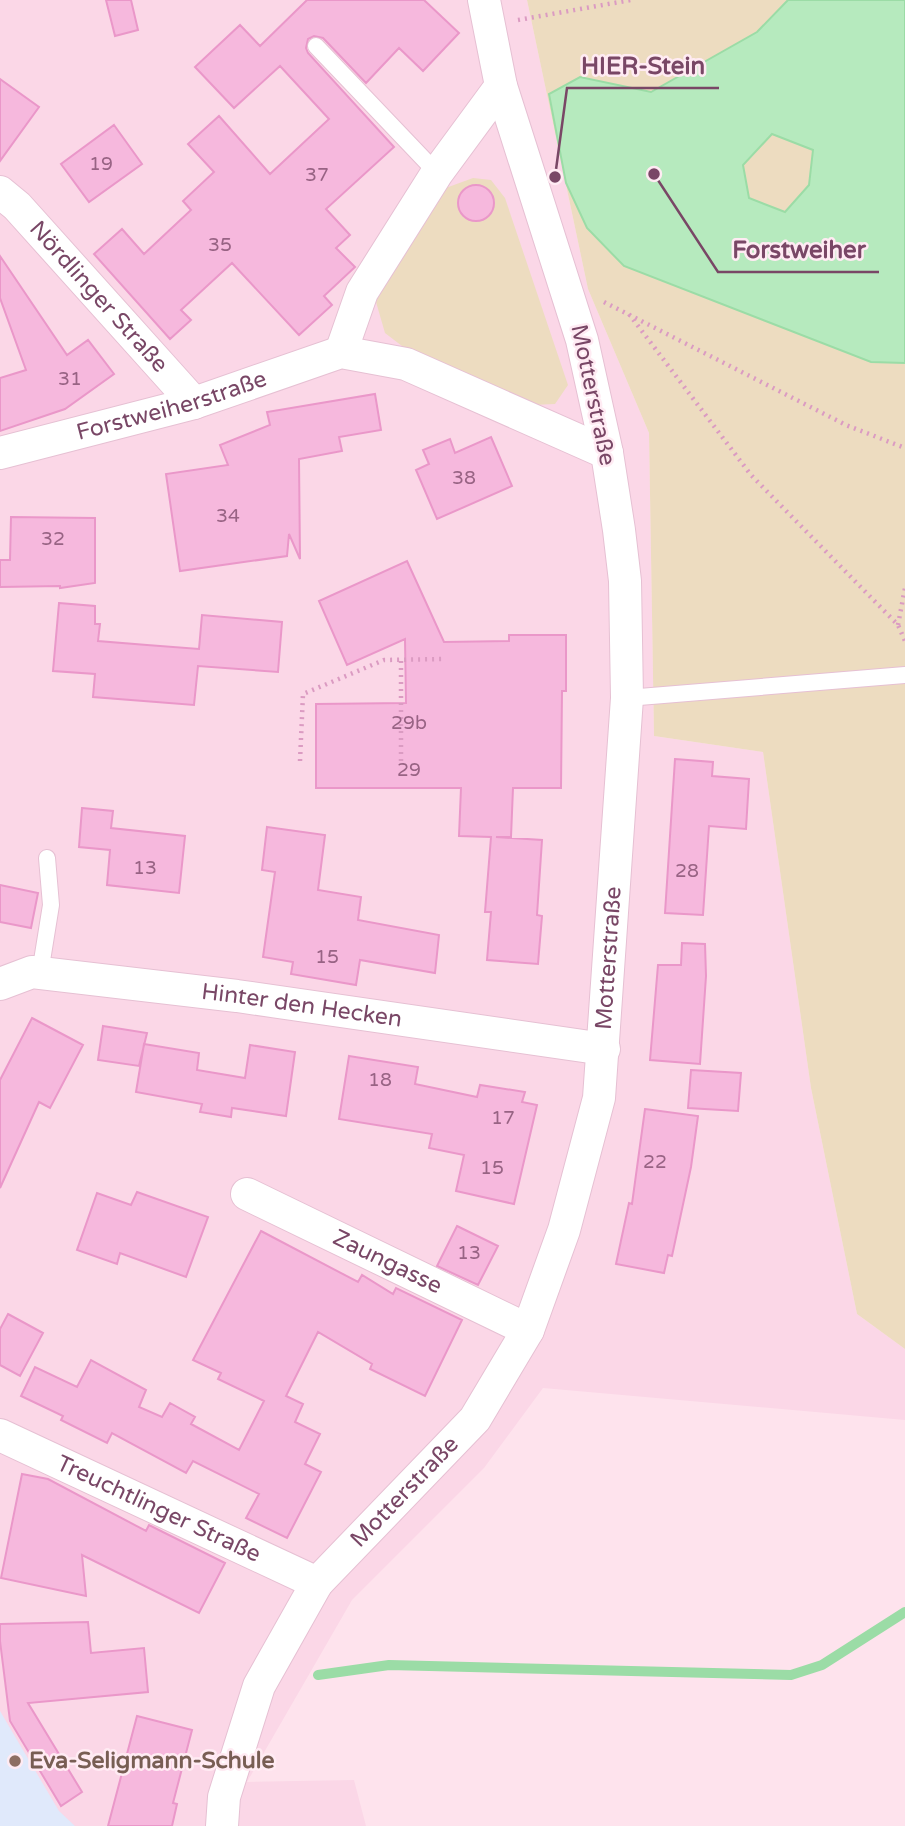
<svg xmlns="http://www.w3.org/2000/svg" width="905" height="1826" viewBox="0 0 905 1826" font-family="'Varela Round',sans-serif">
<style>
.residential{fill:#fbd7e7}
.education{fill:#e0e9fb}
.green{fill:#eddcc0}
.water{fill:#b6eabe;stroke:#9bdca6;stroke-width:2;fill-rule:evenodd}
.lines{fill:none;stroke-linecap:round;stroke-linejoin:round}
.stream{stroke:#9bdca6;stroke-width:10}
.building{fill:#f6b8dd;stroke:#ea97c9;stroke-width:2}
.lane-casing{stroke:#e6c0d3;stroke-width:18}
.street-casing{stroke:#e6c0d3;stroke-width:34}
.path{stroke:#db9bc2;stroke-width:4.5;stroke-dasharray:2 5;stroke-linecap:butt}
.lane{stroke:#fff;stroke-width:16}
.street{stroke:#fff;stroke-width:32}
.education-dot{fill:#8d6e63;stroke:#ffebf3;stroke-width:2.5}
.labels{text-anchor:middle;dominant-baseline:central;stroke-width:5;stroke-linejoin:round;paint-order:stroke}
.number-label{font-size:19px;fill:#986384}
.street-label{font-size:23px;fill:#794766;stroke:#ffebf3}
.education-label{font-size:23px;font-weight:bold;fill:#785e54;stroke:#ffebf3;text-anchor:start}
.leader{fill:none;stroke:#794766;stroke-width:2.5}
.callout-dot{fill:#794766;stroke:#ffebf3;stroke-width:2.5}
.callout-label{font-size:24px;text-anchor:middle;font-weight:bold;fill:#794766;stroke:#ffebf3;stroke-width:5;stroke-linejoin:round;paint-order:stroke}
</style>
<rect width="100%" height="100%" fill="#fee3ed"/>
<!-- residential -->
<path class="residential" d="M0 0H527L588 289 649 433 654 736 763 752 811 1088 857 1314 905 1349V1420L543 1388 484 1468 352 1600 247 1782 354 1780 366 1826H0Z"/>
<!-- education -->
<path class="education" d="M0 1711 59 1811 75 1826H0Z"/>
<!-- green -->
<path class="green" d="M527 0H905V1349L857 1314 811 1088 763 752 654 736 649 433 588 289Z
M473 178 491 180 505 198 568 385 555 404 532 405 402 346 385 333 376 302 382 283 443 189Z"/>
<!-- water -->
<path class="water" d="M788 0H905V363L871 362 624 266 587 228 566 183 549 94 580 77 651 92 757 32ZM772 134 813 150 809 185 785 212 749 198 743 165Z"/>
<g class="lines">
<!-- stream -->
<path class="stream" d="M318 1675 389 1665 791 1675 822 1665 905 1612"/>
</g>
<!-- building -->
<path class="building" d="M106 0H131L138 30 115 36Z
M307 0H424L459 33 423 71 399 48 366 83 323 38 314 36 308 39 306 48 308 53 394 147 326 209 350 235 336 248 355 267 324 296 332 305 299 335 232 263 181 310 191 320 170 339 94 254 122 229 144 254 191 210 183 201 214 172 188 144 219 116 270 174 329 119 280 66 234 108 195 67 240 25 260 46Z
M0 79 39 107 0 161Z
M114 125 142 164 89 202 61 164Z
M458 203a18 18 0 1 1 36 0a18 18 0 1 1-36 0Z
M0 256 67 355 88 340 114 374 65 409 0 431V378L26 370 0 298Z
M375 394 381 430 339 437 342 451 299 459 300 559 289 534 287 556 180 571 166 474 228 465 220 445 270 425 267 412Z
M491 437 512 486 437 519 416 470 429 464 423 450 450 439 455 453Z
M11 517 95 518V583L60 588V586L0 587V560H10Z
M407 561 444 642 509 641V635H566V691H562L561 788H513L511 837H496L542 840 537 915 542 916 538 964 487 960 491 912H485L491 837 459 836 461 788H316V704L406 703 405 639 347 665 319 601Z
M59 603 95 606V624H100L98 641 147 645 199 649 202 615 282 622 278 672 198 666 194 705 93 697 95 674 53 671Z
M675 759 713 762 712 776 749 779 746 829 709 826 703 915 665 913Z
M82 808 113 811 111 828 185 836 179 893 107 885 110 850 79 847Z
M267 827 325 835 318 890 361 897 358 920 439 935 435 973 360 960 356 985 291 974 293 962 263 957 275 872 262 870Z
M0 885 38 893 31 928 0 922Z
M682 943 705 944 706 976 700 1064 650 1060 658 965H681Z
M32 1018 83 1045 50 1108 39 1102 0 1188V1080Z
M103 1026 147 1033 139 1066 98 1060Z
M144 1044 199 1053 197 1070 245 1078 250 1045 295 1052 286 1116 232 1108 231 1117 200 1112 202 1104 136 1092Z
M349 1056 418 1067 415 1084 477 1097 480 1085 525 1092 522 1102 537 1105 514 1204 456 1191 464 1155 429 1148 432 1134 339 1119Z
M691 1070 741 1073 738 1111 688 1108Z
M645 1109 698 1116 691 1167 672 1256 668 1255 664 1273 616 1264 629 1203 632 1204Z
M137 1192 208 1217 186 1277 120 1253 117 1264 77 1250 97 1193 131 1205Z
M457 1226 498 1246 478 1285 437 1266Z
M261 1231 358 1282 362 1275 393 1294 396 1288 462 1320 425 1396 370 1369 372 1364 318 1332 286 1396 303 1404 295 1422 320 1434 305 1464 321 1472 287 1538 246 1518 259 1494 193 1461 186 1473 112 1433 107 1443 61 1420 63 1416 21 1396 35 1367 77 1387 91 1360 146 1390 139 1407 162 1417 170 1403 195 1417 191 1424 239 1450 264 1401 218 1379 221 1373 193 1360Z
M8 1314 43 1333 20 1376 0 1365V1329Z
M22 1474 48 1479 146 1531 149 1525 225 1563 199 1613 82 1555 86 1596 1 1578Z
M88 1622 91 1653 144 1648 148 1692 28 1703 82 1792 61 1806 10 1721 0 1641V1624Z
M137 1716 192 1730 173 1803 177 1804 172 1826H108Z"/>
<g class="lines">
<!-- lane casing -->
<g class="lane-casing">
<path id="lane" d="M316 46 437 173
M627 698 905 675
M40 973 51 905 47 858"/>
</g>
<!-- street casing -->
<g class="street-casing">
<g id="street">
<path id="s1" d="M0 192 17 206 194 403"/>
<path d="M341 352 362 292 437 173 501 86"/>
<path id="s2" d="M0 453 194 403 341 352 406 364 607 453"/>
<path id="s3" d="M0 984 32 972 237 996 604 1049"/>
<path id="s4" d="M247 1194 528 1330"/>
<path id="s5" d="M0 1435 317 1583"/>
<path id="s6" d="M222 1826 224 1797 259 1686 317 1583 475 1419 528 1330 564 1230 599 1098 627 698 625 581 619 530 607 453 582 340 501 86 484 0"/>
</g>
</g>
<!-- path -->
<path class="path" d="M518 20 631 0
M604 302 846 425 905 448
M629 314 751 475 898 625 905 641
M898 625 905 588
M300 761 303 694 384 660 446 659
M401 761V660"/>
<!-- lane -->
<use href="#lane" class="lane"/>
<!-- street -->
<use href="#street" class="street"/>
</g>
<!-- markers -->
<circle class="education-dot" cx="15" cy="1761" r="7"/>
<g class="labels">
<!-- number labels -->
<g class="number-label">
<text x="101" y="164">19</text>
<text x="317" y="175">37</text>
<text x="220" y="245">35</text>
<text x="70" y="379">31</text>
<text x="464" y="478">38</text>
<text x="228" y="516">34</text>
<text x="53" y="539">32</text>
<text x="409" y="723">29b</text>
<text x="409" y="770">29</text>
<text x="145" y="868">13</text>
<text x="687" y="871">28</text>
<text x="327" y="957">15</text>
<text x="380" y="1080">18</text>
<text x="503" y="1118">17</text>
<text x="655" y="1162">22</text>
<text x="492" y="1168">15</text>
<text x="469" y="1253">13</text>
</g>
<!-- street labels -->
<g class="street-label">
<text stroke="none"><textPath href="#s1" startOffset="144">Nördlinger Straße</textPath></text>
<text transform="translate(593 395) rotate(78)">Motterstraße</text>
<text stroke="none"><textPath href="#s2" startOffset="178">Forstweiherstraße</textPath></text>
<text stroke="none"><textPath href="#s6" startOffset="978">Motterstraße</textPath></text>
<text stroke="none"><textPath href="#s3" startOffset="306">Hinter den Hecken</textPath></text>
<text stroke="none"><textPath href="#s4" startOffset="156">Zaungasse</textPath></text>
<text stroke="none"><textPath href="#s6" startOffset="390">Motterstraße</textPath></text>
<text stroke="none"><textPath href="#s5" startOffset="175">Treuchtlinger Straße</textPath></text>
</g>
<!-- education labels -->
<g class="education-label">
<text x="29" y="1761">Eva-Seligmann-Schule</text>
</g>
</g>
<!-- callouts -->
<path class="leader" d="M555 177L567 88H719M654 174L718 272H879"/>
<g class="callout-dot">
<circle cx="555" cy="177" r="7"/>
<circle cx="654" cy="174" r="7"/>
</g>
<g class="callout-label">
<text x="643" y="74">HIER-Stein</text>
<text x="799" y="258">Forstweiher</text>
</g>
</svg>
